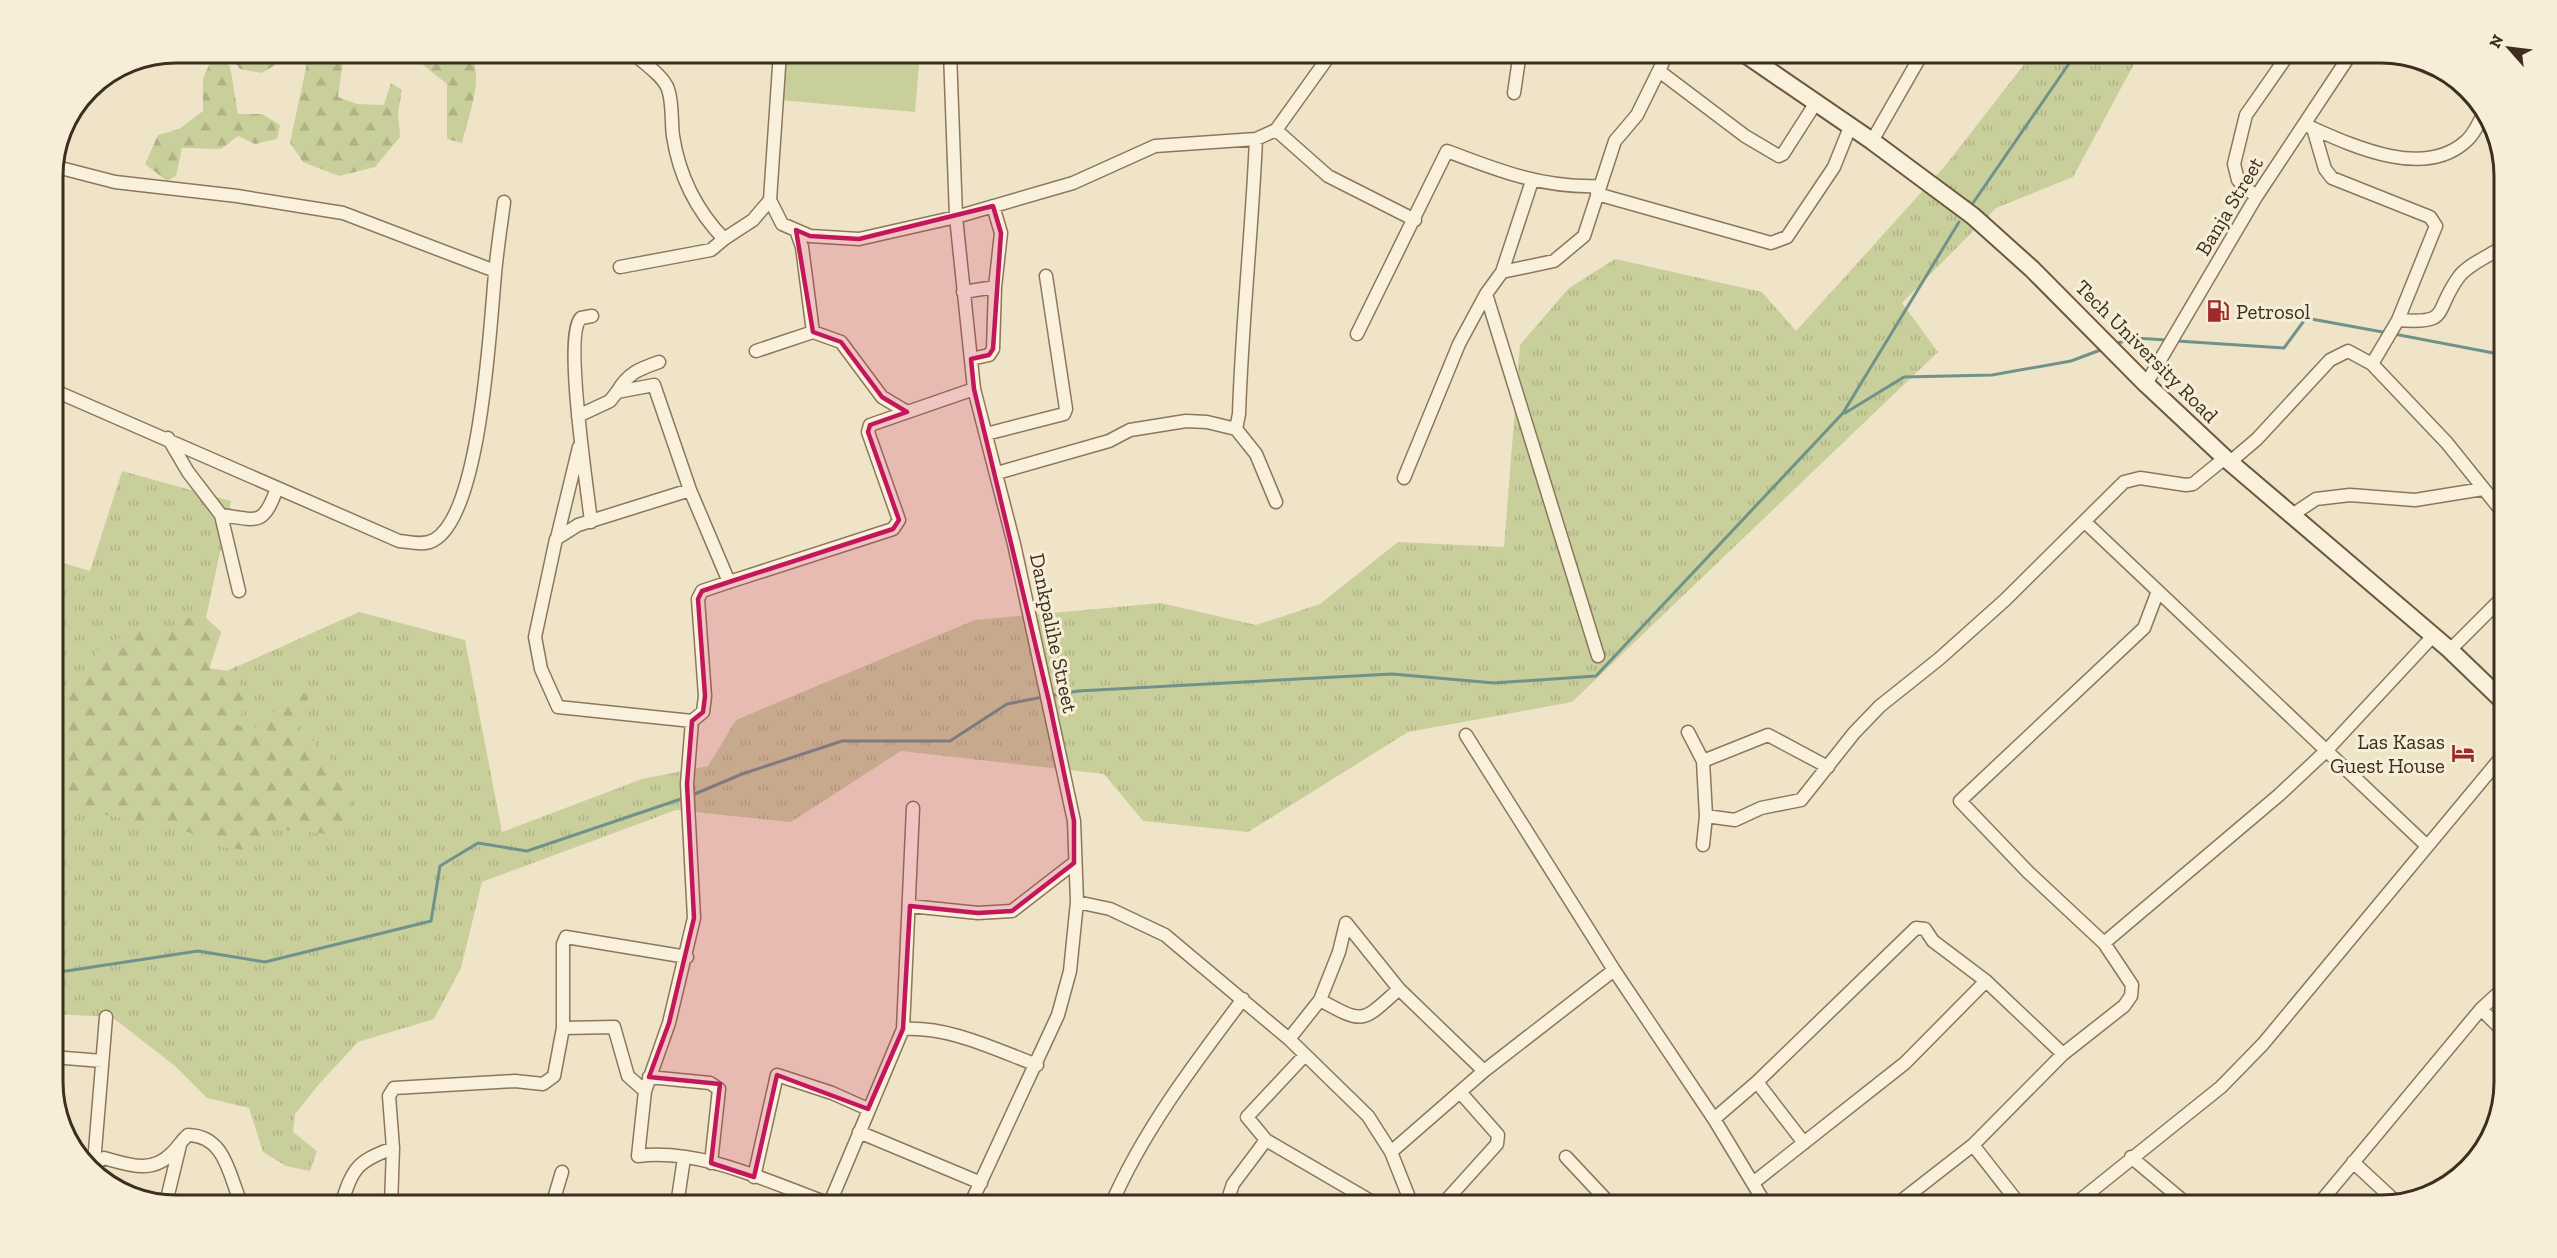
<svg xmlns="http://www.w3.org/2000/svg" width="2557" height="1258" viewBox="0 0 2557 1258" font-family="'Zilla Slab',serif">
<style>
.grass{fill:url(#grass-tufts)}
.forest{fill:url(#forest-firs)}
.garden{fill:#c9cf9b}
.lines{fill:none;stroke-linecap:round;stroke-linejoin:round}
.stream{stroke:#6f938a;stroke-width:3}
.street-casing{stroke:#8d765c;stroke-width:15}
.secondary-casing{stroke:#6f573f;stroke-width:20}
.street{stroke:#faf1dc;stroke-width:12}
.secondary{stroke:#faf1dc;stroke-width:16}
.marked{fill:#c2185b;fill-opacity:0.2;stroke:#c2185b;stroke-width:4.5;stroke-linejoin:round}
.labels{text-anchor:middle;dominant-baseline:central;stroke-width:6;stroke-linejoin:round;paint-order:stroke}
.street-label{font-size:21px;fill:#3d2e20;stroke:#f7eed8}
.poi-label{font-size:21px;fill:#3d2e20;stroke:#f7eed8;text-anchor:start}
.rim{fill:none;stroke:#3d2e20;stroke-width:3}
</style>
<defs>
<pattern id="grass-tufts" width="24" height="20" patternUnits="userSpaceOnUse" patternTransform="scale(1.5)"><rect width="24" height="20" fill="#c9cf9b"/><path d="M3 7l-1-3M5 7V3M7 7l1-3M15 17l-1-3M17 17v-4M19 17l1-3" fill="none" stroke="#aeb285"/></pattern>
<pattern id="forest-firs" width="22" height="20" patternUnits="userSpaceOnUse" patternTransform="scale(1.5)"><rect width="22" height="20" fill="#c9cf9b"/><path d="M5 1l3.5 6h-7zM16 11l3.5 6h-7z" fill="#aeb285"/></pattern>
</defs>
<rect width="100%" height="100%" fill="#f0e4c8"/>
<!-- grass -->
<path class="grass" d="M2033 53H2140L2073 177 1996 208 1902 303 1938 352 1572 702 1408 732 1248 832 1143 821 1104 774 901 751 791 822 676 810 482 882 461 968 434 1019 358 1042 320 1083 295 1114 293 1132 317 1151 310 1171 286 1166 263 1152 249 1108 207 1098 175 1066 112 1017 53 1014V560L90 571 122 471 231 501 206 618 221 632 209 669 227 671 359 612 465 640 502 832 642 779 708 766 736 720 975 620 1161 603 1256 625 1320 604 1398 542 1504 547 1520 345 1569 288 1615 259 1762 292 1796 331 1945 166Z"/>
<!-- forest -->
<path class="forest" d="M229 53H295L262 73 240 69Z
M305 53H344L338 97 357 104 384 105 391 83 402 90 398 113 400 137 375 167 339 176 303 162 290 143 306 68Z
M415 53H470C485 77 468 117 462 143L447 139V84L423 65Z
M213 55 230 66 238 114H262L280 125 277 139 255 144 238 136 221 149 182 148 176 176 167 181 145 164 158 135 179 129 203 111V79Z
M185 618H206L221 632 209 668 227 671 237 666 238 683 249 694 237 725 253 729 279 708 292 686 309 696 296 730C329 747 332 763 353 792L349 817 329 834 273 829 251 851 223 847 188 832 151 823 63 807 53 800V682L63 687 78 685 97 651 110 643 140 628 169 634Z"/>
<!-- garden -->
<path class="garden" d="M783 53H920L915 112 779 100Z"/>
<g class="lines">
<!-- stream -->
<path class="stream" d="M1973 203 2077 52
M2394 334 2504 355
M2177 341 2284 348 2306 318 2388 333
M2115 344 2134 338 2167 340
M1845 413 1904 377 1992 375 2071 361 2103 349
M1049 696 1078 691 1392 674 1494 683 1596 676 1843 413 1959 222
M690 796 742 774 842 741H950L1007 704 1043 697
M53 973 198 951 265 962 431 921 440 866 478 843 527 851 684 798"/>
<!-- street casing -->
<g class="street-casing">
<path id="street" d="M950 52 956 217 974 389 1014 544 1074 821 1077 902 1070 971 1058 1015 970 1205
M2406 58 2447 75
M1659 71 1745 136 1779 156 1783 154 1815 104
M1514 93 1520 52
M2310 127C2353 146 2423 179 2465 142 2474 135 2480 121 2485 110
M2313 128 2325 169 2332 178 2430 217 2436 226 2398 320 2372 364 2447 443 2504 514
M1276 130 1328 176 1415 220
M1872 141 1923 52
M53 166 115 182 237 196 343 213 495 271
M1597 194 1771 243 1787 237 1793 228 1834 167 1850 127
M2256 197 2238 180 2234 164 2246 115 2290 52
M770 200 782 224 810 236 859 239 956 217 1073 183 1155 146 1256 139 1276 130 1332 52
M796 230 802 247 813 332 841 342 882 397 907 412
M724 239 753 220 770 200 780 52
M620 267 711 250 724 239C696 210 679 175 673 136 671 121 673 103 668 89 663 75 643 63 632 52
M1502 272 1532 181
M963 292 995 287
M2398 320C2451 324 2433 313 2458 278 2465 267 2484 258 2496 251L2504 253
M1357 334 1447 151C1499 171 1543 188 1599 186
M756 351 813 332
M971 359 989 355 993 349 995 287 1001 233 993 206
M2146 384 2256 197 2352 52
M53 390 399 541C410 542 424 546 434 540 481 514 490 326 495 274 497 250 501 226 504 202
M617 392C628 373 639 369 659 362
M578 416 610 401 617 392 654 385 690 490
M1236 429 1239 414C1242 322 1252 231 1256 139
M986 434 1064 414 1066 409 1046 276
M168 438 188 472 221 515 239 591
M2230 462 2257 439 2330 360 2348 351 2372 364
M997 473 1109 441 1130 430 1186 421 1207 422 1236 429 1256 454 1276 502
M1404 478 1459 344 1486 294
M221 515C258 520 263 527 277 488
M2292 515 2316 499 2350 495 2415 500 2483 489
M591 522C588 492 563 335 581 318L592 316
M2085 522 2427 846
M557 538 579 447
M2450 650 2504 596
M1598 656 1486 294 1502 272 1554 261 1584 236 1615 141 1637 115 1668 52
M692 721 558 707 541 669 535 637 556 539 578 525 690 490 729 582
M1688 732 1703 761 1768 735 1828 767
M1466 735 1614 970 1714 1119 1766 1205
M1703 761 1706 816 1703 845
M1706 816 1735 820 1761 808 1801 800 1854 733 1880 706 1939 659 2005 600 2124 482 2140 478 2186 485 2193 484 2225 458
M1077 902 1110 909 1165 935 1289 1039 1368 1116 1391 1152 1412 1205
M910 906 978 913 1012 911 1074 863
M1346 923 1399 989 1484 1071
M2104 943 2279 795 2326 751 2433 636
M1320 1000 1339 952 1346 923
M2481 1009 2504 1032
M563 1028 614 1027 628 1076 645 1091
M903 1029C949 1026 994 1049 1037 1065
M1289 1039 1320 1000C1365 1025 1362 1022 1399 989
M1305 1055 1247 1117 1266 1140 1374 1203 1393 1205
M53 1057 102 1061
M649 1077 710 1083 719 1089 711 1163
M1757 1082 1804 1143
M1714 1119 1757 1082 1916 928 1925 929 1933 941 1986 981 2063 1054
M859 1132 981 1183
M1973 1145 2020 1205
M1391 1152 1484 1071 1614 970
M1566 1157 1611 1205
M2131 1157 2188 1205
M2353 1162 2395 1201
M94 1163 106 1017
M91 1166 104 1158C129 1165 152 1174 172 1153 178 1147 182 1140 188 1135 227 1136 229 1178 242 1205
M754 1177 777 1075 832 1093 868 1109
M1753 1183 1905 1063 1986 981
M166 1203 180 1145
M830 1204C771 1183 702 1148 638 1156L645 1091 669 1023 694 918 687 784 692 721 703 712 705 696 698 599 702 591 729 582 893 529 899 520 868 432 870 425 974 389
M341 1205C353 1168 356 1162 393 1148
M391 1205 393 1148 389 1096 394 1088 515 1081 543 1084 554 1076 563 1028V944L566 937 687 957
M552 1205 562 1172
M677 1205 684 1158
M829 1205 903 1029 913 808
M1111 1205C1143 1131 1194 1064 1243 999
M1226 1205 1233 1184 1266 1140
M1442 1205 1497 1144 1498 1135 1460 1092
M1896 1205 1973 1145 2063 1054 2124 1006 2131 996 2132 985 2104 943 2028 872 1960 801 2144 628 2158 591
M2074 1205 2221 1087 2263 1044 2504 754
M2318 1205 2481 1009 2504 988"/>
</g>
<!-- secondary casing -->
<g class="secondary-casing">
<path id="secondary" d="M1742 52 1872 141 1973 216 2032 269 2146 384 2225 458 2450 650 2504 702"/>
</g>
<!-- street -->
<use href="#street" class="street"/>
<!-- secondary -->
<use href="#secondary" class="secondary"/>
</g>
<!-- marked area -->
<path class="marked" d="M993 206 1001 233 993 349 989 355 971 359 974 389 1049 701 1074 821V863L1012 911 978 913 910 906 903 1029 868 1109 777 1075 754 1177 711 1163 720 1084 649 1077 669 1023 694 918 687 784 692 721 703 712 705 696 698 599 702 591 729 582 893 529 899 520 868 432 870 425 907 412 882 397 841 342 813 332 796 230 810 236 859 239Z"/>
<!-- icons -->
<defs>
<g id="fuel-bare" transform="scale(1.8)"><path d="M-5.5-6h7V0h2V4h1.3V-2.5L3-4.5l.8-.8L6-3V5H2.5V1h-1V6h-7ZM-4.2-4.7v3.2H.2V-4.7Z" fill="#9e2a2b" stroke="#f7eed8" stroke-width="2.5" paint-order="stroke"/></g>
<g id="hotel-bare" transform="scale(1.8)"><path d="M-6-4.5h1.5V1H6V5H4.5V3h-9V5H-6ZM-4 0a1.8 1.8 0 1 1 3.6 0ZM.5 0V-2.5h3Q6-2.5 6 0Z" fill="#9e2a2b" stroke="#f7eed8" stroke-width="2.5" paint-order="stroke"/></g>
</defs>
<g fill-rule="evenodd">
<use href="#fuel-bare" x="2218" y="311"/>
<use href="#hotel-bare" x="2463" y="753"/>
</g>
<g class="labels">
<!-- street labels -->
<g class="street-label">
<text transform="translate(2229 206) rotate(-59)">Banja Street</text>
<text transform="translate(2147 351) rotate(45)">Tech University Road</text>
<text transform="translate(1054 633) rotate(78)">Dankpalihe Street</text>
</g>
<!-- poi labels -->
<g class="poi-label">
<text x="2236" y="311">Petrosol</text>
<text x="2445" y="741" text-anchor="end">Las Kasas<tspan x="2445" dy="24">Guest House</tspan></text>
</g>
</g>
<!-- crop -->
<path d="M0 0H2557V1258H0ZM176 63H2381A113 113 0 0 1 2494 176V1082A113 113 0 0 1 2381 1195H176A113 113 0 0 1 63 1082V176A113 113 0 0 1 176 63Z" fill="#f7eed8" fill-rule="evenodd"/>
<path class="rim" d="M176 63H2381A113 113 0 0 1 2494 176V1082A113 113 0 0 1 2381 1195H176A113 113 0 0 1 63 1082V176A113 113 0 0 1 176 63Z"/>
<!-- north arrow -->
<g transform="translate(2509 48) rotate(298)" stroke="#f7eed8" stroke-width="4.5" paint-order="stroke">
<path d="M0-4.5L10 22L0 15L-10 22Z" fill="#3d2e20"/>
<text y="-9" font-size="16" font-weight="bold" text-anchor="middle" fill="#3d2e20">N</text>
</g>
</svg>
